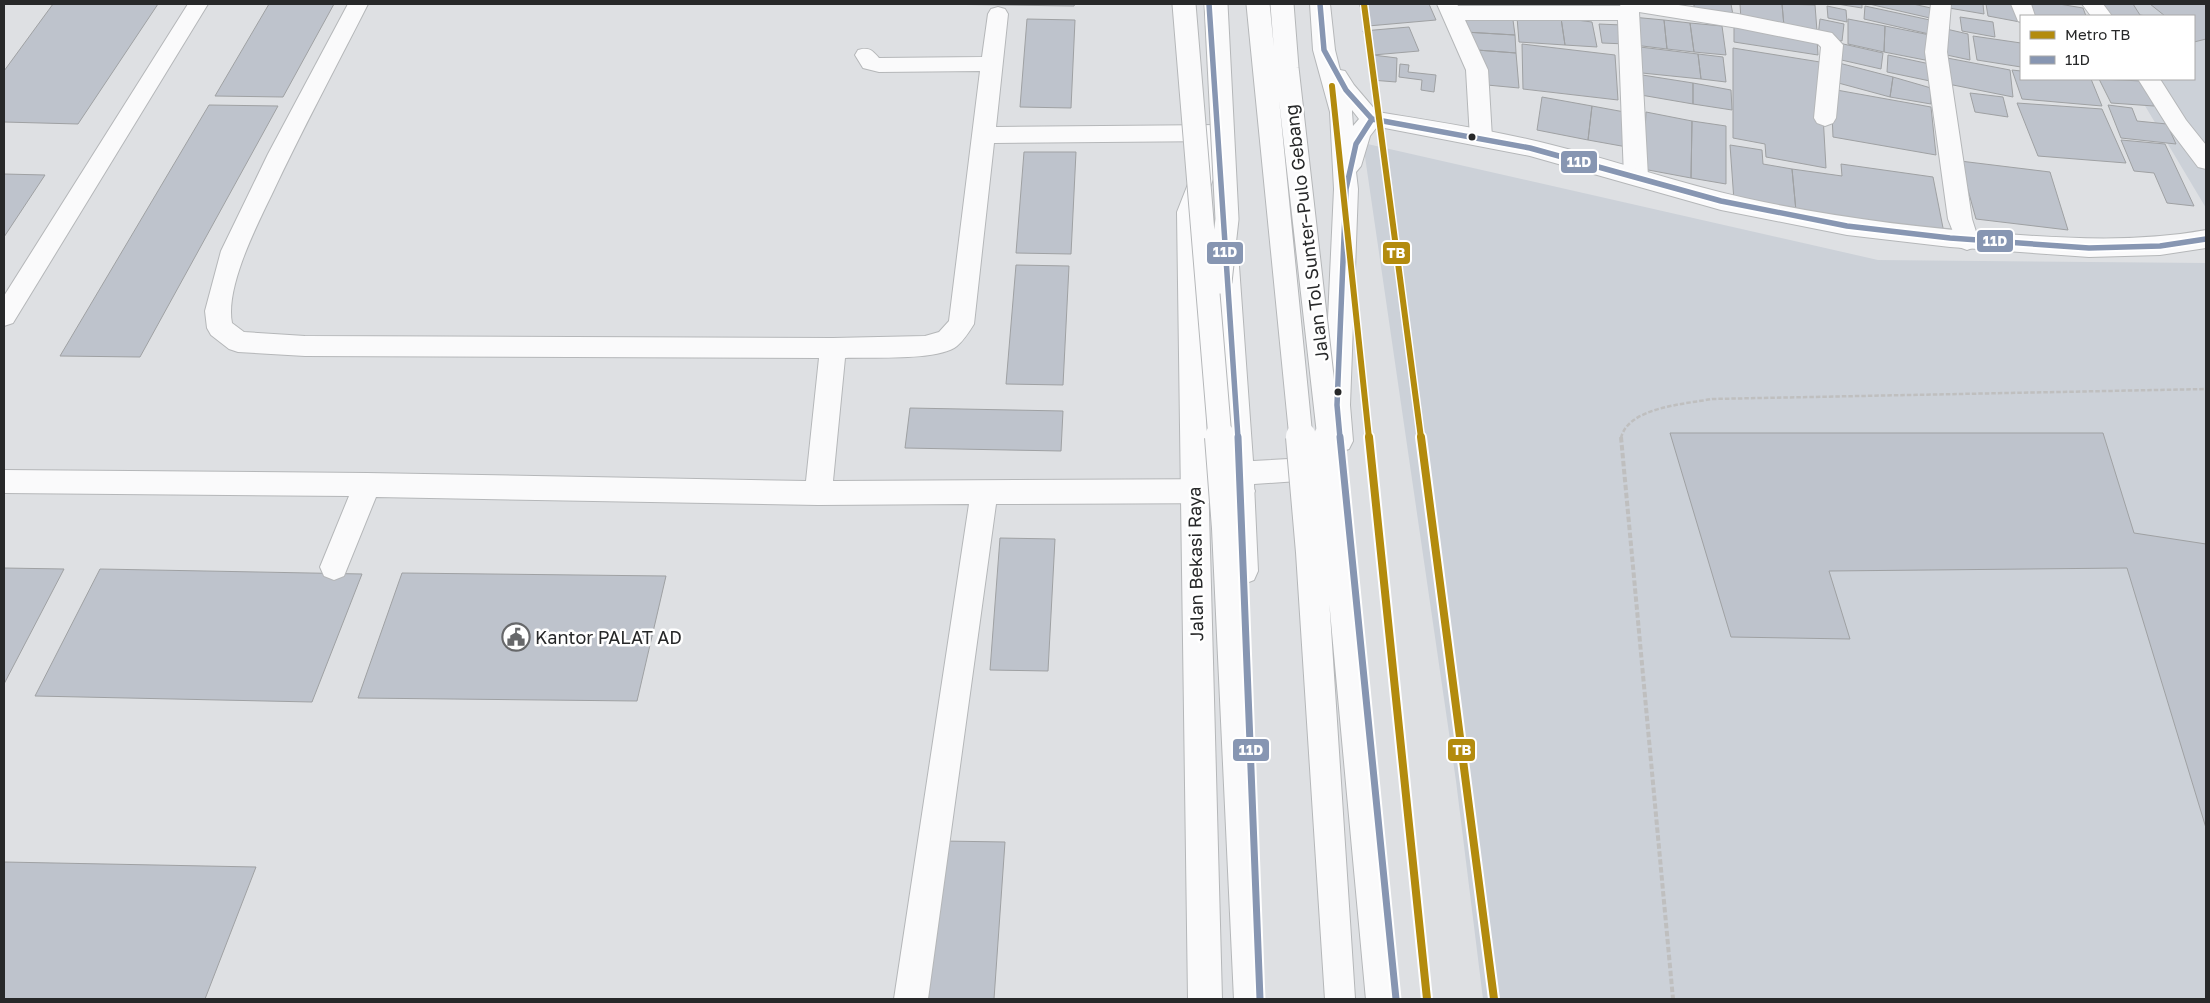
<svg xmlns="http://www.w3.org/2000/svg" width="2210" height="1003" viewBox="0 0 2210 1003" font-family="'Golos Text',sans-serif">
<style>
.built{fill:#ccd1d8}
.building{fill:#bec3cc;stroke:#9fa1a3}
.lines{fill:none;stroke-linecap:round;stroke-linejoin:round}
.street-casing{stroke:#b5b7b9;stroke-width:2}
.secondary-casing{stroke:#b5b7b9;stroke-width:2}
.highway-casing{stroke:#b5b7b9;stroke-width:2}
.path-far1{stroke:#bfbfbf;stroke-width:2.5;stroke-dasharray:4.5 2;stroke-linecap:butt}
.path{stroke:#bfbfbf;stroke-width:4;stroke-dasharray:5.5 2.5;stroke-linecap:butt}
.street{fill:#fafafb;fill-rule:evenodd}
.secondary{fill:#fafafb;fill-rule:evenodd}
.highway{fill:#fafafb;fill-rule:evenodd}
.highway-bridge-far1-casing{stroke:#b5b7b9;stroke-width:25;stroke-linecap:butt}
.highway-bridge-casing{stroke:#b5b7b9;stroke-width:32;stroke-linecap:butt}
.highway-bridge-far1{stroke:#fafafb;stroke-width:23}
.highway-bridge{stroke:#fafafb;stroke-width:30}
.bus-1-far1-casing{stroke:#fff;stroke-width:9}
.bus-1-casing{stroke:#fff;stroke-width:11}
.bus-1-far1{stroke:#8796b2;stroke-width:5.5}
.bus-1{stroke:#8796b2;stroke-width:7}
.metro-1-far1-casing{stroke:#fff;stroke-width:9}
.metro-1-casing{stroke:#fff;stroke-width:12}
.metro-1-far1{stroke:#b38b0e;stroke-width:6}
.metro-1{stroke:#b38b0e;stroke-width:8}
.bus-dot{fill:#272829;stroke:#fff;stroke-width:2}
.labels{text-anchor:middle;dominant-baseline:central;stroke-width:5;stroke-linejoin:round;paint-order:stroke}
.street-label{font-size:18px;fill:#272829;stroke:#fff}
.poi-label{font-size:18px;fill:#272829;stroke:#fff;text-anchor:start}
.line-badge{stroke:#fff;stroke-width:2}
.badge-label{font-size:14px;text-anchor:middle;font-weight:bold;fill:#fff}
</style>
<rect width="100%" height="100%" fill="#dee0e3"/>
<!-- built -->
<path class="built" d="M2083 4H2206V208L2129 79H2194V16H2091Z
M1363 143 1878 260 2206 263V999H1483L1456 781Z"/>
<!-- building -->
<path class="building" d="M53 4H158L78 124 4 122V71Z
M269 4H334L283 97 215 96Z
M930 4H1075L1074 6Z
M1359 4H1429L1436 20 1368 26Z
M1452 4H1513L1514 10 1453 6Z
M1513 4H1544L1553 12 1514 10Z
M1694 4H1731L1733 15 1694 10Z
M1740 4H1782L1784 26 1741 20Z
M1782 4 1815 5 1817 31 1784 26Z
M1837 4H1862V8Z
M1869 4H1913L1931 8 1930 18Z
M1949 4H1983L1984 14 1949 8Z
M1986 4H2018L2020 22 1988 16Z
M2026 4H2059L2083 8 2086 16H2028Z
M2103 4H2133L2140 15 2146 16H2109Z
M2150 4H2206V39L2194 42V16H2165Z
M1827 6 1846 10 1847 22 1828 18Z
M1865 6 1930 20 1929 34 1864 19Z
M1467 17 1513 20 1515 35 1465 32Z
M1517 17 1561 18 1565 45 1519 42Z
M1632 17 1664 20 1667 49 1634 45Z
M1960 17 1993 22 1995 37 1962 31Z
M1561 18 1592 22 1597 47 1565 45Z
M1027 19 1075 20 1071 108 1020 107Z
M1820 19 1844 24 1842 41 1818 36Z
M1848 19 1885 26 1884 52 1848 44Z
M1664 20 1690 23 1694 52 1667 49Z
M1690 23 1722 26 1726 55 1694 52Z
M1599 24 1622 25 1626 44 1602 43Z
M1734 26 1817 39 1818 55 1734 42Z
M1885 26 1930 35V61L1884 52Z
M1409 27 1419 51 1373 55 1363 31Z
M1942 28 1968 34 1970 60 1942 54Z
M1465 32 1515 35 1516 53 1477 50Z
M1973 36 2021 43V67L1977 60Z
M1839 43 1883 53 1881 69 1837 59Z
M1522 44 1615 55 1618 100 1523 89Z
M1640 47 1698 54 1701 79 1642 73Z
M1733 48 1820 62 1826 168 1766 157 1765 144 1733 138Z
M1477 50 1516 53 1519 88 1487 85Z
M1698 54 1723 57 1726 82 1701 79Z
M1373 55 1397 58 1396 82 1371 80Z
M1888 55 1930 64V81L1887 72Z
M1942 57 2010 70 2013 97 1943 83Z
M1835 62 1893 77 1890 97 1831 81Z
M1400 64 1409 65 1408 72 1436 75 1434 92 1421 90 1422 80 1399 77Z
M2012 70 2021 71V79H2091L2102 106 2022 99Z
M1636 74 1693 83V104L1635 94Z
M1893 77 1931 88V104L1890 97Z
M2099 79 2142 81 2154 106 2111 103Z
M1693 83 1731 90 1732 110 1693 104Z
M1831 89 1931 107 1936 155 1833 137Z
M1970 93 2003 97 2008 117 1975 112Z
M1542 97 1592 106 1588 140 1537 130Z
M2017 103 2102 109 2126 163 2038 156Z
M209 105 278 106 140 357 60 356Z
M2108 105 2132 108 2137 121 2167 124 2176 144 2121 138Z
M1592 106 1630 113 1627 147 1588 140Z
M1646 112 1692 121 1691 178 1643 169Z
M1692 121 1726 126V184L1691 178Z
M2121 140 2165 144 2194 206 2167 203 2154 173 2134 171Z
M1730 145 1762 150 1763 164 1792 169 1796 211 1734 201Z
M1024 152H1076L1071 254 1016 253Z
M1960 161 2050 172 2068 230 1976 219Z
M1841 164 1933 177 1944 233 1796 211 1792 169 1842 176Z
M4 174 45 175 4 237Z
M1016 265 1069 266 1063 385 1006 384Z
M910 408 1063 411 1061 451 905 448Z
M1670 433H2103L2134 533 2206 544V828L2127 568 1829 571 1850 639 1731 637Z
M1000 538 1055 539 1048 671 990 670Z
M4 568 64 569 4 684Z
M100 569 362 574 312 702 35 696Z
M402 573 666 576 637 701 358 698Z
M942 841 1005 842 994 999H927Z
M4 862 256 867 205 999H4Z"/>
<g class="lines">
<!-- street casing -->
<g class="street-casing">
<path id="street" d="M188 4H208L13 323 4 326V296Z
M348 4H368C336 67 302 130 272 194 256 227 225 288 232 323L244 332 305 336 833 338 925 336 939 332 949 321 980 71 879 72 863 68 855 55 858 50C869 47 872 50 879 58L982 57 988 14 991 9 998 7 1005 9 1008 14 996 127 1219 125 1227 127 1230 133 1227 139 1219 141 994 143 974 324C969 332 964 340 957 346 939 361 870 357 845 358L833 481 1241 479 1251 483 1255 491 1251 499 1241 503 996 504 928 999H894L969 504 818 505 376 497 344 576 334 580 324 576 320 567 349 496 4 493V470L367 473 806 481 819 358 305 356 238 352 229 349 211 335 207 328 205 311 221 251 268 154Z
M1437 4H1457L1458 6H1620L1621 4H1672L1738 14 1832 33 1843 45 1836 118 1833 123 1825 126 1817 123 1814 118 1821 47 1818 44 1738 28 1639 12 1648 177 1644 183 1636 185 1628 183 1624 177 1618 20H1465L1488 70 1492 138 1489 144 1481 146 1473 144 1470 138 1466 70Z
M1931 4H1951L1947 52 1972 219 1979 241 1975 247 1967 250 1959 247 1948 219 1925 52Z
M2011 4H2031L2035 16H2021V22L2018 21Z
M2082 4H2103L2112 16H2091Z
M2138 79H2160L2186 120 2206 145V169L2198 167 2170 130Z"/>
</g>
<!-- secondary casing -->
<g class="secondary-casing">
<path id="secondary" d="M1372 111C1432 121 1493 130 1552 145 1617 161 1680 184 1745 198 1831 217 1919 228 2006 234 2073 239 2140 242 2206 230V248L2160 255 2089 257 1950 247 1847 235 1721 210 1530 156 1364 124 1361 119 1364 114Z
M1219 125 1227 127 1230 133 1201 212 1222 999H1188L1177 212 1208 133 1211 127Z"/>
</g>
<!-- highway casing -->
<g class="highway-casing">
<path id="highway" d="M1310 4H1330L1335 50 1340 70 1345 71 1354 85 1383 119 1370 136 1361 166 1356 172 1358 189 1350 405 1353 441 1349 449 1340 452 1331 449 1327 441 1324 405 1334 189 1330 112 1313 50ZM1352 110 1359 119 1353 126 1352 112Z
M1226 243 1235 246 1238 252 1253 461 1326 457 1336 460 1340 468 1336 476 1326 479 1254 484 1258 571 1254 580 1244 584 1234 580 1230 571 1214 252 1217 246Z"/>
</g>
<!-- path-far1 -->
<path class="path-far1" d="M1621 438C1628 407 1686 404 1712 399L2206 389"/>
<!-- path -->
<path class="path" d="M1621 437 1673 999"/>
<!-- street -->
<use href="#street" class="street"/>
<!-- secondary -->
<use href="#secondary" class="secondary"/>
<!-- highway -->
<use href="#highway" class="highway"/>
<!-- highway-bridge-far1 casing -->
<g class="highway-bridge-far1-casing">
<path id="highway-bridge-far1" d="M1184 4 1220 438
M1216 4 1227 219 1220 282
M1258 4 1301 438
M1282 4 1287 68 1329 438"/>
</g>
<!-- highway-bridge casing -->
<g class="highway-bridge-casing">
<path id="highway-bridge" d="M1220 437 1227 528 1249 999
M1301 437 1311 552 1340 999
M1329 437 1381 999"/>
</g>
<!-- highway-bridge-far1 -->
<use href="#highway-bridge-far1" class="highway-bridge-far1"/>
<!-- highway-bridge -->
<use href="#highway-bridge" class="highway-bridge"/>
<!-- bus-1-far1 casing -->
<g class="bus-1-far1-casing">
<path id="bus-1-far1" d="M1209 4 1238 438
M1320 4 1324 50 1346 90 1372 119
M1372 119 1530 148 1721 201 1847 226 1950 238 2089 248 2160 246 2206 239
M1340 438 1337 405 1346 189 1356 144 1372 119"/>
</g>
<!-- bus-1 casing -->
<g class="bus-1-casing">
<path id="bus-1" d="M1238 437 1260 999
M1340 437 1396 999"/>
</g>
<!-- bus-1-far1 -->
<use href="#bus-1-far1" class="bus-1-far1"/>
<!-- bus-1 -->
<use href="#bus-1" class="bus-1"/>
<!-- metro-1-far1 casing -->
<g class="metro-1-far1-casing">
<path id="metro-1-far1" d="M1364 4 1421 438
M1332 86 1369 438"/>
</g>
<!-- metro-1 casing -->
<g class="metro-1-casing">
<path id="metro-1" d="M1369 437 1427 999
M1421 437 1494 999"/>
</g>
<!-- metro-1-far1 -->
<use href="#metro-1-far1" class="metro-1-far1"/>
<!-- metro-1 -->
<use href="#metro-1" class="metro-1"/>
</g>
<!-- icons -->
<defs>
<g id="civic-ring" transform="scale(1.4375)"><circle r="9.5" fill="#fff" stroke="#67686a" stroke-width="1.5"/><path d="M-.6-6.5H3V-4.5H.6V-3L4-1V1h2V6H-6V1h2V-1L-.6-3ZM-1.2 2.5V6h2.4V2.5Z" fill="#67686a"/></g>
</defs>
<g fill-rule="evenodd">
<use href="#civic-ring" x="516" y="637"/>
</g>
<!-- markers -->
<g class="bus-dot">
<circle cx="1472" cy="137" r="4.5"/>
<circle cx="1338" cy="392" r="4.5"/>
</g>
<g class="labels">
<!-- street labels -->
<g class="street-label">
<text transform="translate(1306 233) rotate(-97)">Jalan Tol Sunter–Pulo Gebang</text>
<text transform="translate(1195 564) rotate(-91)">Jalan Bekasi Raya</text>
</g>
<!-- poi labels -->
<g class="poi-label">
<text x="535" y="637">Kantor PALAT AD</text>
</g>
</g>
<g class="line-badge">
<rect x="1560" y="150" width="38" height="24" rx="5" fill="#8796b2"/>
<rect x="1976" y="229" width="38" height="24" rx="5" fill="#8796b2"/>
<rect x="1206" y="241" width="38" height="24" rx="5" fill="#8796b2"/>
<rect x="1382" y="241" width="29" height="24" rx="5" fill="#b38b0e"/>
<rect x="1232" y="738" width="38" height="24" rx="5" fill="#8796b2"/>
<rect x="1447" y="738" width="29" height="24" rx="5" fill="#b38b0e"/>
</g>
<g class="badge-label">
<text x="1579" y="167">11D</text>
<text x="1995" y="246">11D</text>
<text x="1225" y="257">11D</text>
<text x="1396" y="258">TB</text>
<text x="1251" y="755">11D</text>
<text x="1462" y="755">TB</text>
</g>
<!-- border -->
<rect width="2210" height="1003" fill="none" stroke="#272829" stroke-width="10"/>
<!-- legend -->
<rect x="2020" y="15" width="175" height="65" fill="#ffffff" stroke="#a9a9a9"/>
<rect x="2030" y="31" width="25" height="8" fill="#b38b0e" stroke="#a9a9a9"/>
<text x="2065" y="40" font-size="15" fill="#272829">Metro TB</text>
<rect x="2030" y="56" width="25" height="8" fill="#8796b2" stroke="#a9a9a9"/>
<text x="2065" y="65" font-size="15" fill="#272829">11D</text>
</svg>
